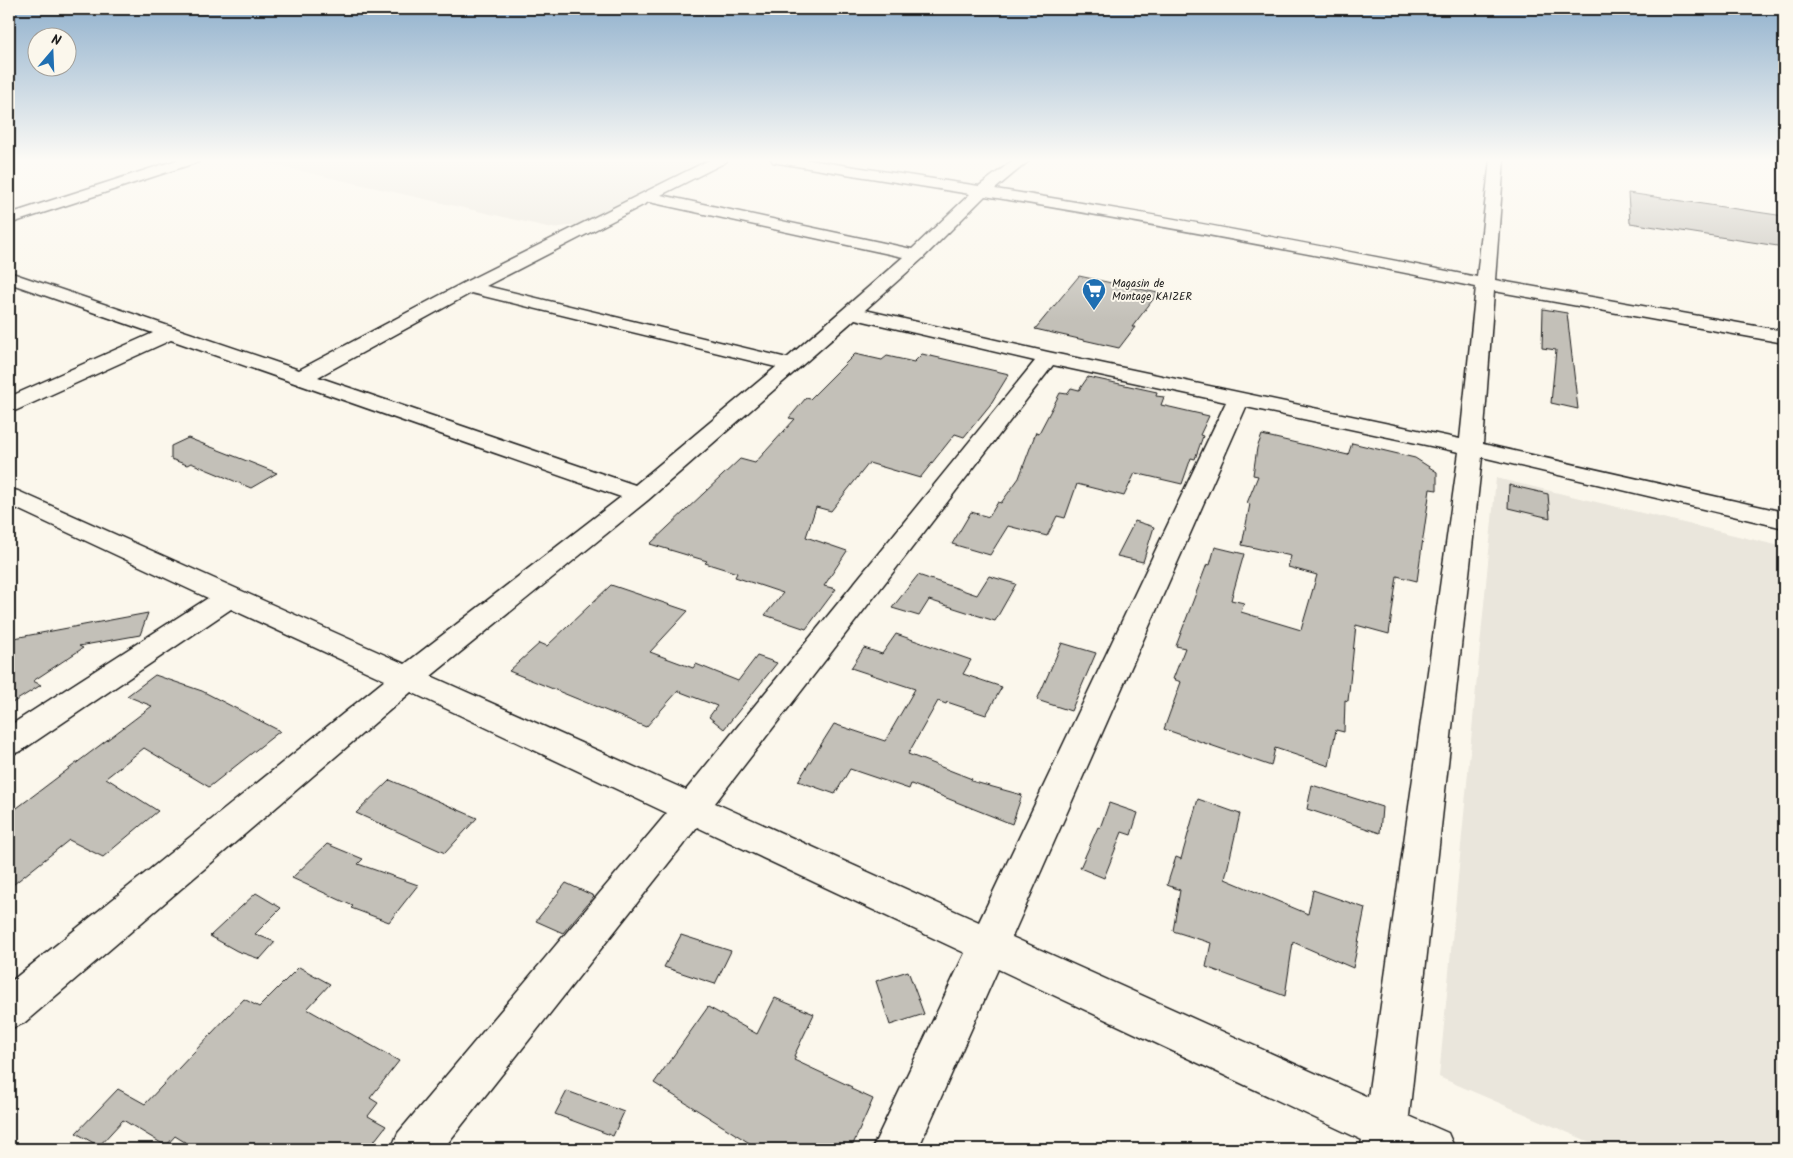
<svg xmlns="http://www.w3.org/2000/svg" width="1793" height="1158" viewBox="0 0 1793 1158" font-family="Kalam,sans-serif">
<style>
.built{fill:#eae6dc}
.building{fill:#c3c0b8;stroke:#1c1c1c}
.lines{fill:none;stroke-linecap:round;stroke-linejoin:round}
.minor-casing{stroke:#1c1c1c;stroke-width:3}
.minor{fill:#fbf7ec;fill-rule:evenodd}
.labels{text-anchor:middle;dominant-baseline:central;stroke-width:4;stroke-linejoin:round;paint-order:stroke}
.far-poi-label{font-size:11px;fill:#1c1c1c;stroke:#fbf7ec;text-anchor:start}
</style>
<rect width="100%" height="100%" fill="#fbf7ec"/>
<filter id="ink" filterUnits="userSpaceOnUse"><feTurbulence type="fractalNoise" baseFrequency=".02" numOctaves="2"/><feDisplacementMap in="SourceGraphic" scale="10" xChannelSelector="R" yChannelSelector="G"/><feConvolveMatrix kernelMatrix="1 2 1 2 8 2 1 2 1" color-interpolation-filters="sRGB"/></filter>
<g filter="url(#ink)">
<!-- built -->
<path class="built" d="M248 159H700L701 161 577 225 552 228Z
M1496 478 1784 547V1149H1606L1439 1077Z"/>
<!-- building -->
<path class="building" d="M1628 193 1784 216V247L1630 223Z
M1079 276 1158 293 1132 327H1135L1119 348 1035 329Z
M1543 309 1567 313 1578 409 1551 403 1556 350 1542 348Z
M855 354 882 360 887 356 914 362 922 354 1009 374 990 405 964 437 955 434 920 478 869 463 831 511 816 507 806 537 847 551 824 586 836 589 806 629 765 615 783 593 735 577 737 573 705 563 707 561 650 544 740 459 755 463 795 419 789 418 806 398 810 399Z
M1088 377 1157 392 1156 396 1164 397 1161 405 1209 416 1200 435 1203 436 1195 459 1191 458 1182 484 1135 473 1124 496 1077 484 1065 518 1057 516 1047 536 1008 526 990 555 952 544 971 512 989 517 998 502 1001 503 1019 478 1036 432 1039 433 1060 393 1067 394 1071 388 1079 390Z
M1262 435 1348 455 1352 443 1415 458 1437 472V490L1430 489 1417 581 1397 576 1389 634 1356 625 1348 701 1345 700 1344 732 1336 730 1329 766 1275 748 1271 766 1164 729 1181 682 1173 679 1185 648 1176 646 1207 564 1210 565 1215 547 1244 554 1231 600 1244 603 1241 612 1301 630 1317 575 1288 567 1291 556 1242 545 1250 504 1247 503 1258 476 1253 475 1257 448Z
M188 438 252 463 277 473 251 488 191 463 187 465 171 459V446Z
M1509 485 1548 494 1550 518 1508 508Z
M1135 521 1154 527 1143 562 1117 556Z
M918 575 977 595 989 576 1016 584 995 621 929 600 919 616 892 608Z
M611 585 688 611 650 652 693 668 696 664 738 681 757 656 777 663 724 729 709 717 717 706 678 691 646 727 509 671 540 643 547 646Z
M148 613 140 635 79 646 83 648 33 681 41 685 9 705V639Z
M896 634 971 660 963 674 1002 687 986 715 947 702 946 704 938 701 908 754 972 779 971 781 1022 795 1012 824 911 784 909 789 850 769 835 794 798 781 834 724 885 741 915 689 851 668 864 648 882 654Z
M1062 643 1096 653 1071 711 1037 700Z
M155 675 202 691 280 731 209 787 144 748 106 778 158 811 103 857 69 840 9 888V814L152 706 127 696Z
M390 780 477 818 445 853 356 813Z
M1312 785 1382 807 1380 833 1307 809Z
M1198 799 1240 814 1225 879 1308 914 1313 890 1365 908 1353 968 1293 942 1285 996 1206 967 1211 943 1173 931 1180 890 1167 885 1176 857 1181 859Z
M1109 803 1138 813 1131 835 1122 832 1104 878 1080 868 1098 827 1100 828Z
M327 844 363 859 358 864 418 885 389 922 351 908 353 906 292 878Z
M566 883 594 896 563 933 536 921Z
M256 893 281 908 255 934 275 942 260 959 237 951 210 936Z
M681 935 731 951 715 984 664 967Z
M299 967 330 984 307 1009 399 1061 370 1098 378 1103 368 1116 386 1126 368 1149H196L175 1136 166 1146 123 1120 99 1146 76 1133 118 1089 145 1104 244 999 259 1007Z
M908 971 924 1014 890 1025 876 981Z
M775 998 814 1014 794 1056 796 1057 794 1060 852 1087 851 1089 873 1099 851 1149H759L654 1083 708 1007 757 1034Z
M567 1091 624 1112 613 1136 555 1114Z"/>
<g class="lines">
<!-- minor casing -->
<g class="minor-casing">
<path id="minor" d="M180 159H200L198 162 9 224V214Z
M711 159H728L726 162 661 195 912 249 970 194 778 163 773 162 771 159H803L979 186 1015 159H1031L995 189C1156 214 1317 245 1477 277L1490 159H1504L1495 280 1784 331V343L1494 291 1483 444 1784 512V528L1482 457 1409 1116 1448 1133 1455 1149H1360L1362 1140 998 969 918 1149H872L965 953 697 827 443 1149H391L398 1133 667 813 411 692 24 1023 9 1029V983L385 680 231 609 21 751 9 755V726L208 598 9 505V489L18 491 405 664 621 497 171 340 17 410 9 412V397L153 333 9 283V272L299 370 463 283ZM985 196C1150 223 1313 254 1476 287L1460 439 1048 352 865 310 922 259ZM649 202 903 257 787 358 486 286ZM471 293 776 367 635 485 318 377ZM855 319 1035 361 686 790 431 676 648 500ZM1053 365 1226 402 979 922 715 803ZM1246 407 1459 452 1368 1097 1012 937Z"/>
</g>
<!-- minor -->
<use href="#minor" class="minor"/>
</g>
</g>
<!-- sky -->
<linearGradient id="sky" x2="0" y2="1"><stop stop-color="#91b1cd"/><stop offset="0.5" stop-color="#fdfbf6"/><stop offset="1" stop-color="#fdfbf6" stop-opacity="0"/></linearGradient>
<rect width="1793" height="321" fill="url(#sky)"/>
<!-- icons -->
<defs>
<g id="supermarket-pin" transform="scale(1.25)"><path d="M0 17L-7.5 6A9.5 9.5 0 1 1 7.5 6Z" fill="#1f6fb2" stroke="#fbf7ec"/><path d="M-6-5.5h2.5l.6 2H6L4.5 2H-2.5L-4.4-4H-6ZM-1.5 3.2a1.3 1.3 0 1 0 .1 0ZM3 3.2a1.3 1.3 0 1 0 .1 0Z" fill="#fff"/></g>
</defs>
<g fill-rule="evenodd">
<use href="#supermarket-pin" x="1094" y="290"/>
</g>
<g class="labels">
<!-- far-poi labels -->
<g class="far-poi-label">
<text x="1112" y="284">Magasin de<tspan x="1112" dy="13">Montage KAIZER</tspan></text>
</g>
</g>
<!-- margin -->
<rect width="1793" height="1158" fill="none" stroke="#fbf7ec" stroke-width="30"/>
<rect x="15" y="15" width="1763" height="1128" fill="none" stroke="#1c1c1c" stroke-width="2" filter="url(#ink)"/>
<!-- north arrow -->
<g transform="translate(52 52) rotate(19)"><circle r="24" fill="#fbf7ec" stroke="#a29f99"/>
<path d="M0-4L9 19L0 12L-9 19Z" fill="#1f6fb2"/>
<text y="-8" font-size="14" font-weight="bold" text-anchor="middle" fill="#1c1c1c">N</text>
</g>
</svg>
